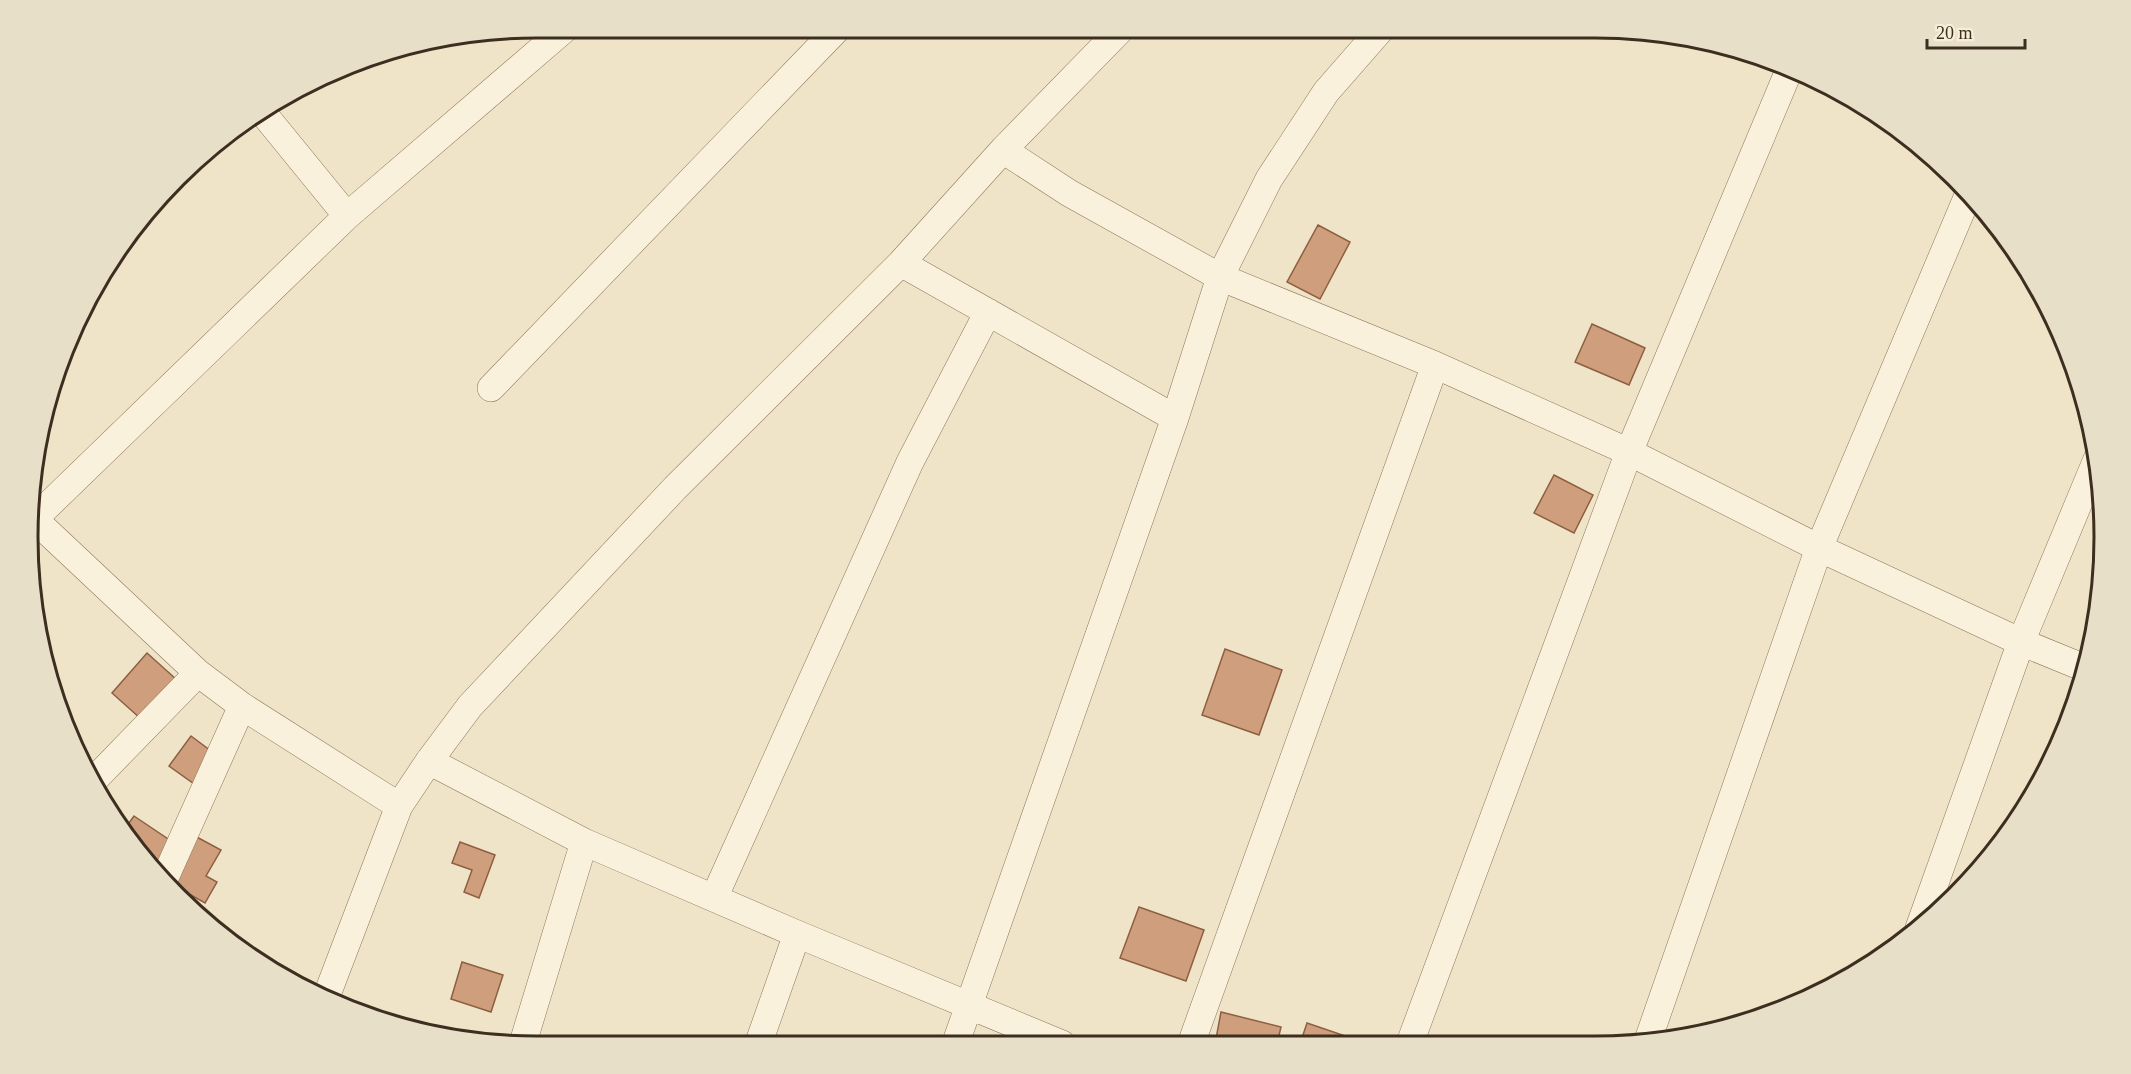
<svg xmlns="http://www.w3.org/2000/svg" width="2131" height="1074" viewBox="0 0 2131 1074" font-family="'Times New Roman',serif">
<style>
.building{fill:#cf9f7d;stroke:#8d5f41;stroke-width:1.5}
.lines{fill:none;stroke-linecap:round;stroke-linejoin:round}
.street-casing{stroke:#8d765c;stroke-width:28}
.street{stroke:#faf1dc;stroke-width:27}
.rim{fill:none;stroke:#3d2e20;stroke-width:3}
</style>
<rect width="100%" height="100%" fill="#f0e4c8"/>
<!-- building -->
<path class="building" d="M1318 225 1350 242 1320 299 1287 282Z
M1592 324 1645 348 1629 385 1575 362Z
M1554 475 1593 495 1574 533 1534 513Z
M1225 649 1282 670 1259 735 1202 715Z
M147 653 177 680 141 719 112 693Z
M191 736 219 757 197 786 169 766Z
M134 816 174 843 156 869 126 827Z
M193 835 221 850 206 876 217 882 205 903 168 882Z
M460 842 495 855 479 898 464 892 472 870 452 863Z
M1139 907 1204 930 1186 981 1120 958Z
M462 962 503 975 491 1012 451 999Z
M1221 1012 1281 1027 1277 1044H1215Z
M1307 1023 1351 1038 1349 1043 1300 1044Z"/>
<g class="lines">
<!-- street casing -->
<g class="street-casing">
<path id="street" d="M263 113 347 216
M1003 150 1069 193 1220 277 1435 365 1629 452 1819 548 2021 642 2087 669
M901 263 1175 418
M491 388 839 27
M429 761 584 842 797 934 1062 1044
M93 781 198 673
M399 806 242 706 198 673 34 519 347 216 567 27
M164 880 242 706
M714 898 910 462 988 312
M1919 928 2021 642 2097 459
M325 1000 399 806 429 761 470 706 675 488 901 263 1003 150 1122 28
M1410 1043 1629 452 1790 68
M1647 1043 1819 548 1969 193
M1191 1044 1435 365
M758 1045 797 934
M955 1045 1175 418 1220 277 1269 179 1326 92 1382 28
M522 1046 584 842"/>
</g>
<!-- street -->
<use href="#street" class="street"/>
</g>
<!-- crop -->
<path d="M0 0H2131V1074H0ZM537 38H1595A499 499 0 0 1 2094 537V537A499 499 0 0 1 1595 1036H537A499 499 0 0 1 38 537V537A499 499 0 0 1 537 38Z" fill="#e8dfc9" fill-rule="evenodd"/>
<path class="rim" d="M537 38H1595A499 499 0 0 1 2094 537V537A499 499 0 0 1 1595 1036H537A499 499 0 0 1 38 537V537A499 499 0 0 1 537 38Z"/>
<!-- scale -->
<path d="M1927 39v9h98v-9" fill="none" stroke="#3d2e20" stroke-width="3"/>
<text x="1936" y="39" font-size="18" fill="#3d2e20" stroke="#f7eed8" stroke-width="4.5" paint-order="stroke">20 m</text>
</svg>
